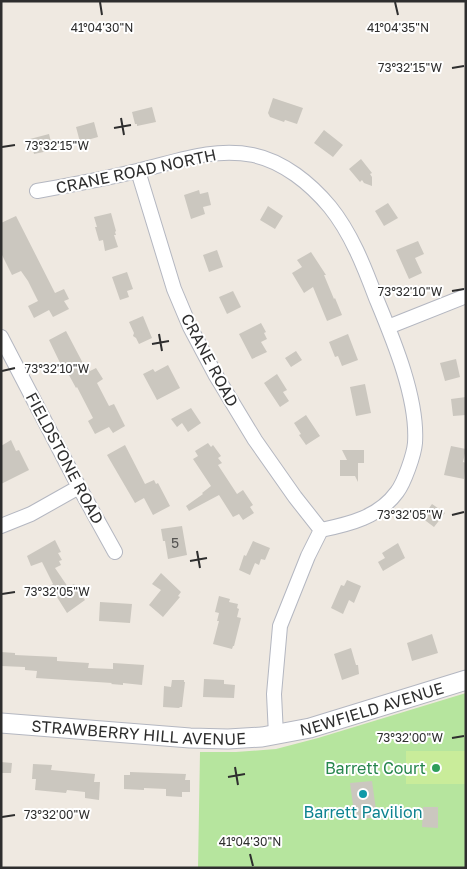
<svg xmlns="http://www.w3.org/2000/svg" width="467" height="869" viewBox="0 0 467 869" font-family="'Golos Text',sans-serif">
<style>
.green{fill:#b6e59e}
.pitch{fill:#c9ec9a}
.building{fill:#cbc7bf}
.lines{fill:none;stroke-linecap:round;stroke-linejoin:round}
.minor-casing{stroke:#b4b7c1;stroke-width:16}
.secondary-casing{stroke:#b4b7c1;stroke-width:21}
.minor{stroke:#fff;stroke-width:14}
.secondary{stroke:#fff;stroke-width:19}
.ticks{fill:none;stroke:#2e2e2e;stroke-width:2}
.leisure-dot{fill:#2e9e5b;stroke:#fff;stroke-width:2}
.culture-dot{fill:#0f9aa8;stroke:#fff;stroke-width:2}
.labels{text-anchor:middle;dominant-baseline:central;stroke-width:4;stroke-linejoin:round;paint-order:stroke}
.number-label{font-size:14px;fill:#555452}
.street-label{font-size:16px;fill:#2e2e2e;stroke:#fff}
.leisure-label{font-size:16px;fill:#27864d;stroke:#fff;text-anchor:end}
.culture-label{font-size:16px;fill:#0d838f;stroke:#fff}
.ticks-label{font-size:12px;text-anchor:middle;fill:#2e2e2e;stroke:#fff;stroke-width:4;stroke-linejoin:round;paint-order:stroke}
</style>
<rect width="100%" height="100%" fill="#efe9e1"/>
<!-- green -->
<path class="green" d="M466 693V868H198L200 752H236L276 749 318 738Z"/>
<!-- pitch -->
<path class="pitch" d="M406 751H465V784H406Z"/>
<!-- building -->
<path class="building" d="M273 98 303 108 297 124 285 120 284 122 270 117 268 113Z
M152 107 156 122 137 126V124H135L132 112Z
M94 122 98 137 80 142 76 127Z
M324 130 343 145 333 157 314 143Z
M49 134 53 150 34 154 30 139Z
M361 159 372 173 370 174 372 177V186L364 183 362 180 360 182 349 169Z
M199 190 200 194 208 192 211 205 203 207 205 214 191 219 184 195Z
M388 203 398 218 384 226 375 211Z
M268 206 283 216 275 229 260 220Z
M111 213 116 231 115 232 116 235H114L118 247 105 251 103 240 99 241 95 227H97L94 217Z
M16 216 55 293 64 289 69 299 64 301 69 309 53 317 49 310 34 318 28 306 38 301 28 281 21 271 12 275 1 253V223Z
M418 241 424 254 415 258 422 273 409 279 396 250Z
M217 250 223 267 209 272 203 255Z
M311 252 326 275H324L334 299 335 298 342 315 327 321 313 287 304 293 292 273 302 267 297 260Z
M127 272 133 289 127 291 129 297 120 300 112 277Z
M233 291 241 307 227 314 219 297Z
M143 316 152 338 139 344 136 338 133 336 134 333 129 322Z
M261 323 266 332 264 333 267 339 261 342 267 352 252 359 239 334Z
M66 331 86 369 89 367 90 371 96 368 103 379 97 383 109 406 114 404 125 426 113 433 109 427 95 434 88 421 93 418 77 387 76 388 64 366 62 367 49 340Z
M348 334 358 360 342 366 338 356 335 357 329 342Z
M296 351 302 360 291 367 285 358Z
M456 359 460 377 445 381 440 363Z
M168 365 180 388 157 400 143 374 153 369 155 372Z
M277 374 287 390 283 392 289 401 280 407 264 383Z
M365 384 371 413 356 416 350 387Z
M466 397V415L453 416 451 399Z
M191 408 201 423 188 432 182 423 177 427 171 419Z
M306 415 320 436 306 445 299 435 301 434 294 423Z
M11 440 16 451 19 450 29 470 1 484V446Z
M208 443 211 447 213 445 221 456 218 458 222 463 218 465 237 494 243 490 253 505 250 507 254 513 243 520 239 514 233 517 219 495 189 511 186 506 203 494 202 493 211 486 193 459 198 456 195 451Z
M125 445 145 484 154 480 156 484 158 483 170 506 153 515 144 498 135 503 107 455Z
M451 446 466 449 463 462 466 463 464 479 444 475Z
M342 450H364V463H358V482L355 476H340V460H347Z
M432 504 445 513 434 527 422 518Z
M182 526 187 555 168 559 165 541H163L161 529Z
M55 540 61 552 58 553 62 560 59 561 61 565 55 568 68 587 74 584 85 600 67 613 50 586 53 584 42 562 31 566 27 556Z
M253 541 270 548 265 560 261 559 259 565 255 563 250 575 239 570 244 555 246 556Z
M398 543 405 558 383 571 378 562 385 558 382 553Z
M161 573 181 592 178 596 180 597 163 617 149 605 161 590 152 584Z
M347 580 361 586 354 603 349 600 343 614 331 608 341 585 344 586Z
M219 596 230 599 229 602 238 604 237 608 239 609 237 617 241 618 234 646H233L232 649 213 644 219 621H217L219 613 215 612Z
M100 602 132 604 130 623 99 621Z
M432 634 438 653 412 661 407 643Z
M351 648 356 665H358L359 674 342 680 334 654Z
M1 652 15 653V655L57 657V661L89 663 88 668 113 669V663L144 665 142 685 123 683V685L111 684 112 683 36 678 37 671 25 670V667L1 666Z
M204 679 224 680V684L235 685 234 698 203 697Z
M172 680H184V682H185L182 707H180L179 708 163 707 164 686 171 687Z
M1 762 12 763 11 773H1Z
M33 764 52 765 51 770 95 774 94 782H100L99 800 85 798V792L67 790 66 793 35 790 36 779H32Z
M130 772 186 774 185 780H190V792H182V797L166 796V789L144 788V790L124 789V775H130Z
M372 781 377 817 355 820 350 783Z
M423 807H438V828L422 827Z"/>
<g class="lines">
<!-- minor casing -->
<g class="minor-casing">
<path id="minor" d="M138 171 174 289 190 327 215 374 255 440 295 497 321 530
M37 191C71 185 104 179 137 171 176 162 212 147 253 155 283 161 311 184 330 207 351 233 364 266 376 298 393 339 418 398 415 443 414 455 404 483 397 492 379 517 350 524 321 530L308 556 280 626 274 694 276 735
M388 327 466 296
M1 337 79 487 115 552
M1 526 31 514 79 487"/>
</g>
<!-- secondary casing -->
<g class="secondary-casing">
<g id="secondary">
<path id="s1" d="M1 723 190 738 228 739 262 737 310 728 466 680"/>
</g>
</g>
<!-- minor -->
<use href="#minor" class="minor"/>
<!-- secondary -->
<use href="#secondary" class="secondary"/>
</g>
<!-- ticks -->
<path class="ticks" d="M100 2 102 15M395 2 398 15M452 68 464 66M121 118 124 135M114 128 131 125M2 147 15 145M452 291 464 289M159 334 162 351M152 344 169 341M2 371 15 368M452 515 464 512M197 551 200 568M190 561 207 558M2 594 15 592M452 738 464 736M235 767 238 785M228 777 245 774M2 817 15 815M250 854 253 866"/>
<!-- markers -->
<circle class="leisure-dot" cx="436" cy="768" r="5"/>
<circle class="culture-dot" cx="363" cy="794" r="5"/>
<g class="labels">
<!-- number labels -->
<g class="number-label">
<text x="175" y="542">5</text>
</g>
<!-- street labels -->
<g class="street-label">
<text transform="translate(136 171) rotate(-12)">CRANE ROAD NORTH</text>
<text transform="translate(210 360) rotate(62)">CRANE ROAD</text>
<text transform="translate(65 458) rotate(62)">FIELDSTONE ROAD</text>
<text stroke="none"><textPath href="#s1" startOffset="375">NEWFIELD AVENUE</textPath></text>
<text stroke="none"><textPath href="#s1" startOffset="138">STRAWBERRY HILL AVENUE</textPath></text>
</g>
<!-- leisure labels -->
<g class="leisure-label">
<text x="426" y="768">Barrett Court</text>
</g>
<!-- culture labels -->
<g class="culture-label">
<text x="363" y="812">Barrett Pavilion</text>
</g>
</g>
<g class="ticks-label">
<text x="102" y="32">41°04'30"N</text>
<text x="398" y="32">41°04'35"N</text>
<text x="410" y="72">73°32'15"W</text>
<text x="57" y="150">73°32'15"W</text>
<text x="410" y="296">73°32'10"W</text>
<text x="57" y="373">73°32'10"W</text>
<text x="410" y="519">73°32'05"W</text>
<text x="57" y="596">73°32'05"W</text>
<text x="410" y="742">73°32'00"W</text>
<text x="57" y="819">73°32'00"W</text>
<text x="250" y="846">41°04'30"N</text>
</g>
<!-- border -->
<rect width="467" height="869" fill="none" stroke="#2e2e2e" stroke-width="5"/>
</svg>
